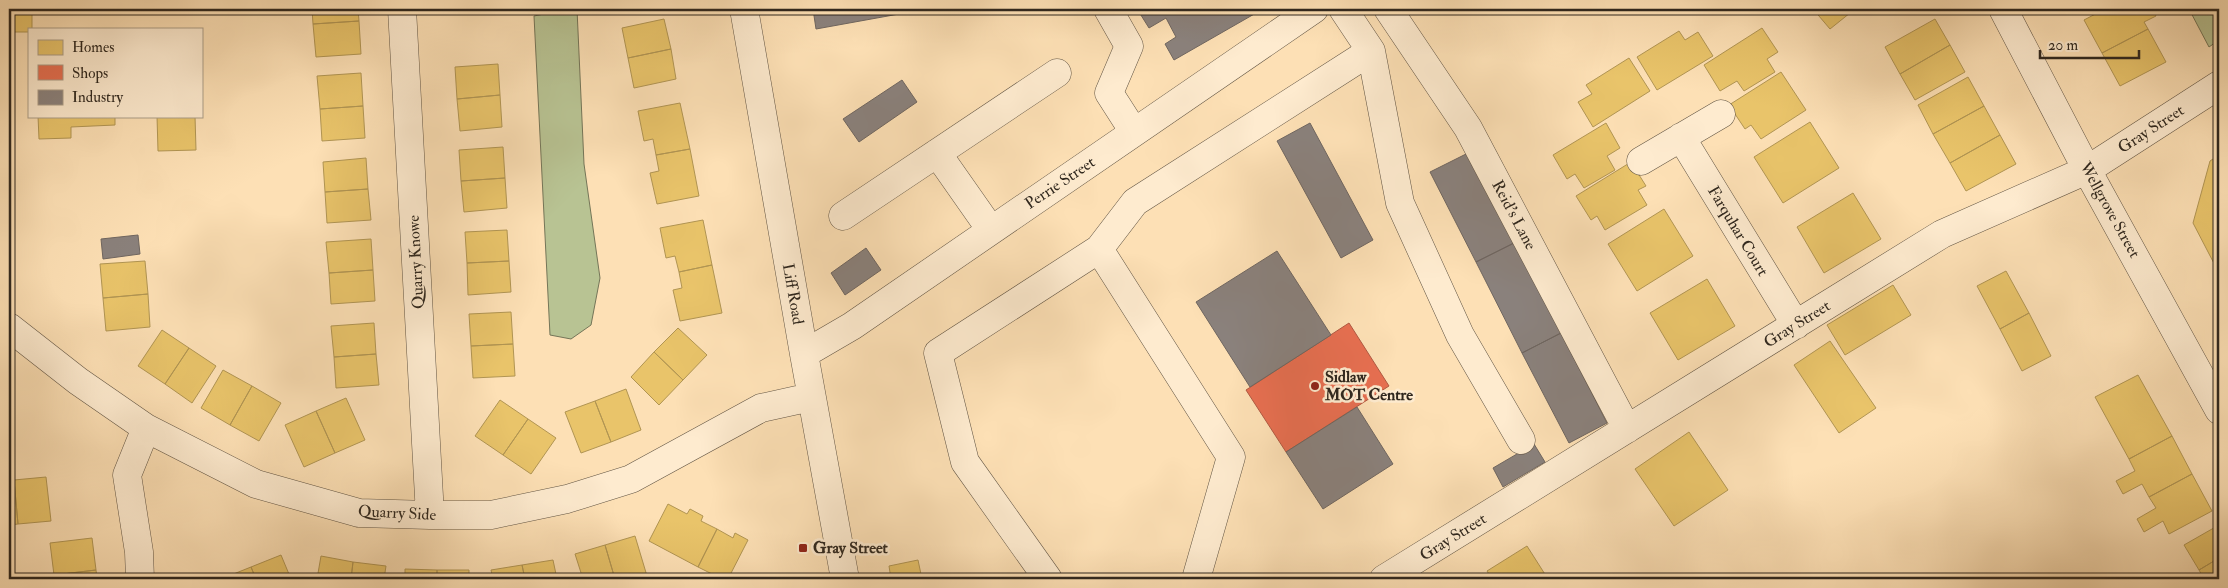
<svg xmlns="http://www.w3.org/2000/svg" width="2228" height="588" viewBox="0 0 2228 588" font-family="'IM FELL Double Pica',serif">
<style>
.green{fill:#b8c393;stroke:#747558}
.homes{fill:#e9c46a;stroke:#b19553}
.shops{fill:#e76f51;stroke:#b05942}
.industry{fill:#8a817c;stroke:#6f6660}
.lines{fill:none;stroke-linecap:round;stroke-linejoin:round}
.minor-casing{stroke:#625544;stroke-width:29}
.minor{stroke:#feebcf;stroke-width:28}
.poi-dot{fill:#8f2418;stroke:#feebcf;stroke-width:2}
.labels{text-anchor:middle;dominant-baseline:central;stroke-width:5;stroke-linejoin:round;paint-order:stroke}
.street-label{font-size:16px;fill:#2f271e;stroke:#feebcf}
.poi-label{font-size:16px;font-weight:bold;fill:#2f271e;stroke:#feebcf;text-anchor:start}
</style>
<rect width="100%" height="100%" fill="#fde0b5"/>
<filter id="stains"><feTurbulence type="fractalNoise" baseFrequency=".004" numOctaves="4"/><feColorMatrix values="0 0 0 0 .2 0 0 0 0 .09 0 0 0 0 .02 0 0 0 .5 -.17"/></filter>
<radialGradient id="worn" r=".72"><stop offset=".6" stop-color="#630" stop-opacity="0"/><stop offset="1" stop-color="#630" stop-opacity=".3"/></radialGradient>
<!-- green -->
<path class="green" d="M569 9H577L584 164 600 278 591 325 571 339 550 335 534 16Z
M2189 9H2219V40L2209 47Z"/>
<!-- homes -->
<path class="homes" d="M312 9H358L359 21 313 24Z
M1813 9H1855L1830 29Z
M2105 9H2153L2156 16 2144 22 2148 29 2102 53 2084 20Z
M32 11V29H29V32H9V12Z
M664 19 671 49 628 58 622 28Z
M1935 19 1950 45 1900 74 1885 47Z
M359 21 361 54 316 57 313 24Z
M1762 28 1778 52 1767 59 1775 72 1744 91 1737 81 1720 91 1704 65Z
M2148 29 2166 62 2120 86 2102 53Z
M1679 31 1685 40 1698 32 1713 56 1657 90 1637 57Z
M1950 45 1965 72 1915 100 1900 74Z
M671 49 676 79 634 88 628 58Z
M1629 58 1650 91 1593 127 1578 102 1592 94 1586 85Z
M498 64 500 95 457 99 455 67Z
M1781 72 1806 110 1761 139 1751 125 1745 129 1729 105Z
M361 73 363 106 320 109 317 76Z
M1968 77 1984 106 1933 134 1918 105Z
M500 95 502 127 460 131 457 99Z
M680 103 690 149 656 155 653 139 644 141 638 111Z
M363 106 365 138 322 141 320 109Z
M1984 106 2000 135 1950 163 1933 134Z
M38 116H115V125L71 127V138L39 139Z
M157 116H195L196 150 158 151Z
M1810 122 1839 168 1783 203 1754 157Z
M1606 123 1620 148 1607 156 1615 170 1584 188 1575 174 1567 179 1553 155Z
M2000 135 2016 164 1966 191 1950 163Z
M503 147 505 178 461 181 459 150Z
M690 149 699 196 657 204 650 173 659 171 656 155Z
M2219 155V273L2193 223 2210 161Z
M366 158 368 189 325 192 323 162Z
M1631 162 1646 186 1638 190 1647 205 1605 230 1597 216 1591 220 1576 196Z
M505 178 507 208 464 212 461 181Z
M368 189 371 220 327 223 325 192Z
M1853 193 1881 239 1824 273 1797 227Z
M1664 209 1693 256 1637 291 1608 244Z
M703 220 712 265 679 272 675 256 666 258 660 228Z
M507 230 509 261 467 263 465 232Z
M371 239 373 270 329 273 326 242Z
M145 261 148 294 103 298 100 264Z
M509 261 511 292 468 295 467 263Z
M712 265 722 313 680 321 673 290 682 288 679 272Z
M373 270 375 301 331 304 329 273Z
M2006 271 2029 313 2000 329 1977 286Z
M1707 279 1735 326 1678 360 1650 313Z
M1893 285 1911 315 1845 355 1827 325Z
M148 294 150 327 106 331 103 298Z
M511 312 513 344 471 346 469 314Z
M2029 313 2051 356 2022 371 2000 329Z
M374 323 376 354 334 357 331 326Z
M678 328 707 355 683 380 654 352Z
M162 330 189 348 165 384 138 366Z
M1830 341 1876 408 1839 433 1794 365Z
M513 344 515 376 473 378 471 346Z
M189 348 216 366 192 403 165 384Z
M654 352 683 380 659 405 631 377Z
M376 354 379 385 336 388 334 357Z
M223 370 252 386 230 425 201 408Z
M2138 375 2172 436 2129 459 2095 397Z
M252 386 281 403 259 441 230 425Z
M626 389 641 430 611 442 595 401Z
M346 398 365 440 335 453 316 411Z
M500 400 528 419 503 455 475 436Z
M595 401 611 442 581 453 565 412Z
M316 411 335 453 304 467 285 425Z
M528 419 556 438 531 474 503 455Z
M1689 432 1728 490 1674 526 1635 469Z
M2172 436 2192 474 2149 497 2142 484 2123 494 2116 481 2135 471 2129 459Z
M2192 474 2212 511 2169 534 2163 521 2144 532 2137 519 2156 508 2149 497Z
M46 477 51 521 18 524 14 480Z
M14 480 18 524 9 525V481Z
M668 504 687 514 690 509 703 516 701 521 717 529 698 567 649 541Z
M2219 525V558L2199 570 2184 545Z
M717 529 733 538 735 533 748 540 728 579H722L698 567Z
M635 536 647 576 637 579H615L605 545Z
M92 538 96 570 54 575 50 543Z
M605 545 615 579H583L575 554Z
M1527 546 1548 579H1492L1487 571Z
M281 555 291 579H256L251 567Z
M321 556 353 562 351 579H317Z
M2219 558V579H2204L2199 570Z
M553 560 557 579H525L522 565Z
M918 560 922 579H891L889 566Z
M353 562 386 566 384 579H351Z
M522 565 525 579H493L491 570Z
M251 567 256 579H221Z
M405 569 437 570V579H405Z
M96 570 97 579H54V575Z
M437 570H469V579H437Z"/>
<!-- shops -->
<path class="shops" d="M1349 323 1389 386 1286 452 1246 390Z"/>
<!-- industry -->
<path class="industry" d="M813 9H910V12L816 29Z
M1145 9H1263L1174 60 1165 44 1176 37 1166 18 1149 28 1139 12Z
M902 80 917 102 859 142 843 119Z
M1310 123 1373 240 1341 258 1277 141Z
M1468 153 1514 243 1476 262 1430 172Z
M138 235 140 254 103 259 101 239Z
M1514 243 1561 333 1522 353 1476 262Z
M866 248 881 270 845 295 831 273Z
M1277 251 1331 335 1250 387 1196 302Z
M1561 333 1607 423 1569 443 1522 353Z
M1357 407 1393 464 1323 509 1286 452Z
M1534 444 1545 462 1503 487 1493 468Z"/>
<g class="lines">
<!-- minor casing -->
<g class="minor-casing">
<path id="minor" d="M402 9 430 515
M744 9 804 354 845 579
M1108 9 1129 46 1109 93 1134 132
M1343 9 1371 51 1400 203 1460 335 1521 440
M1388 9 1468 128 1627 429
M2003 9 2087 170 2219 410
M1681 137 1796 325
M937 153 991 230
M1641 161 1721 114
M843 216 1057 73
M9 327 78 381 146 428 256 484 359 513 430 515H491L567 499 631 479 761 408 811 397
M804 354 852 326 1314 9
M140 579 139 552 127 475 146 428
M1048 579 965 462 938 353 1099 249
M1196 579 1231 457 1099 249 1135 202 1371 51
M1384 579 1942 234 2087 170 2219 85"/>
</g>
<!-- minor -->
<use href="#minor" class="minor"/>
</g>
<!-- markers -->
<g class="poi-dot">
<circle cx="1315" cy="386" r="5"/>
<rect x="798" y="543" width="10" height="10" rx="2.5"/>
</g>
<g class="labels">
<!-- street labels -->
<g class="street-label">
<text transform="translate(2151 129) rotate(-33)">Gray Street</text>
<text transform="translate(1060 183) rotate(-34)">Perrie Street</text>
<text transform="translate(2110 210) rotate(61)">Wellgrove Street</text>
<text transform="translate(1514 215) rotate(62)">Reid's Lane</text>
<text transform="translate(1738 231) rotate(59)">Farquhar Court</text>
<text transform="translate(416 262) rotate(-93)">Quarry Knowe</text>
<text transform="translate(793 294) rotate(80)">Liff Road</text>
<text transform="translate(1797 324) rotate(-32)">Gray Street</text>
<text transform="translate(397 513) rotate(3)">Quarry Side</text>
<text transform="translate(1453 537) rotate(-32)">Gray Street</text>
</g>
<!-- poi labels -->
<g class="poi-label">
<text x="1325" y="377">Sidlaw<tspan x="1325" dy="18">MOT Centre</tspan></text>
<text x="813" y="548">Gray Street</text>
</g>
</g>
<!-- margin -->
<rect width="2228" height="588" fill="none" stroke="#fde0b5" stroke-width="30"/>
<rect x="10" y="10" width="2208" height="568" fill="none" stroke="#2f271e" stroke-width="2.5"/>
<rect x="15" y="15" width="2198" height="558" fill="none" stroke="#2f271e"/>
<!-- legend -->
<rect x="28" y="28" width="175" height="90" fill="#feebcf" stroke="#ab9d88"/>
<rect x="38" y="40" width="25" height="15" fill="#e9c46a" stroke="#ab9d88"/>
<text x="72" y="52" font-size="15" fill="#2f271e">Homes</text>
<rect x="38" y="65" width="25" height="15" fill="#e76f51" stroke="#ab9d88"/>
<text x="72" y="78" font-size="15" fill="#2f271e">Shops</text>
<rect x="38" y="90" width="25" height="15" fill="#8a817c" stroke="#ab9d88"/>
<text x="72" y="102" font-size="15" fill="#2f271e">Industry</text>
<!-- scale -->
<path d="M2040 50v8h99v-8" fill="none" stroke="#2f271e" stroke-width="2.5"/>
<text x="2048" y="50" font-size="15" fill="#2f271e" stroke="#feebcf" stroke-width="4" paint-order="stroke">20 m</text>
<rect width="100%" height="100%" filter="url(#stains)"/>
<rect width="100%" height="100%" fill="url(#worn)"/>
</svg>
